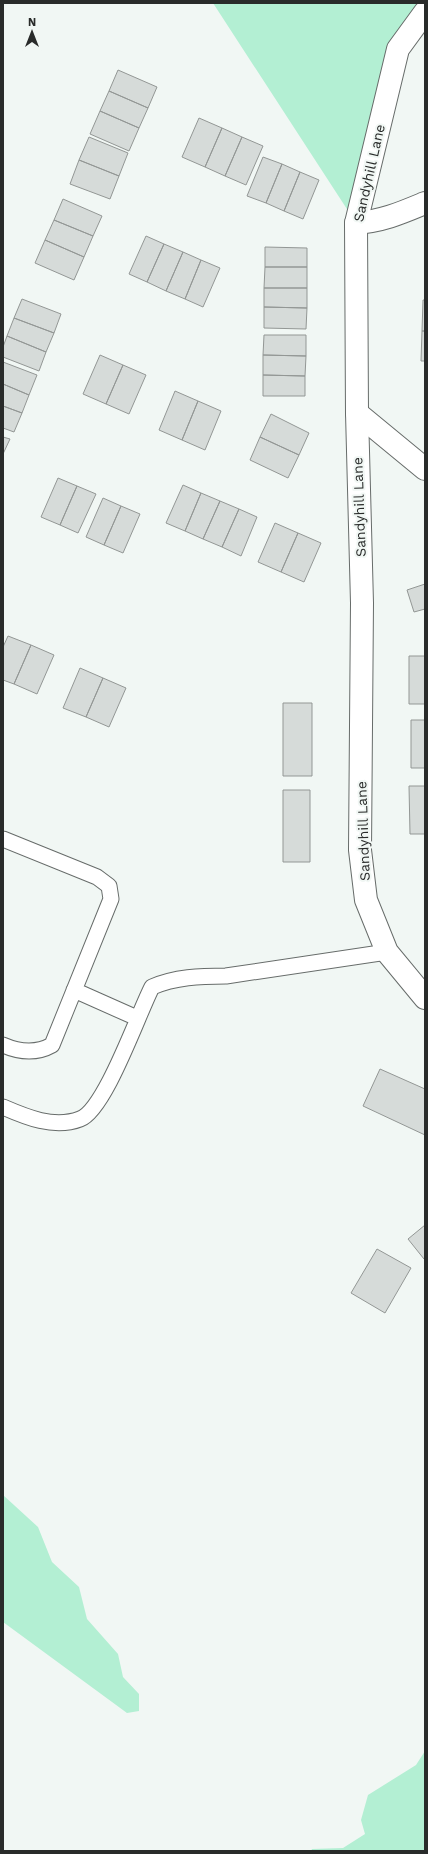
<svg xmlns="http://www.w3.org/2000/svg" width="428" height="1854" viewBox="0 0 428 1854" font-family="'Work Sans',sans-serif">
<style>
.green{fill:#b3efd3}
.building{fill:#d6dbd9;stroke:#939795}
.lines{fill:none;stroke-linecap:round;stroke-linejoin:round}
.lane-casing{stroke:#676c6a;stroke-width:17}
.street-casing{stroke:#676c6a;stroke-width:24}
.secondary-casing{stroke:#676c6a;stroke-width:24}
.lane{stroke:#fff;stroke-width:15}
.street{stroke:#fff;stroke-width:22}
.secondary{stroke:#fff;stroke-width:22}
.labels{text-anchor:middle;dominant-baseline:central;stroke-width:4;stroke-linejoin:round;paint-order:stroke}
.street-label{font-size:14px;fill:#292b2a;stroke:#f1f7f4}
</style>
<rect width="100%" height="100%" fill="#f1f7f4"/>
<!-- green -->
<path class="green" d="M213 3H425L395 63 356 223Z
M3 1495 38 1527 52 1562 79 1587 87 1619 118 1654 123 1677 139 1694V1711L127 1713 3 1622Z
M425 1751V1851H311L312 1849 343 1848 365 1834 361 1820 368 1795 416 1765Z"/>
<!-- building -->
<path class="building" d="M118 70 157 87 148 108 109 91Z
M109 91 148 108 139 128 100 111Z
M100 111 139 128 129 151 90 134Z
M199 118 222 128 205 167 182 157Z
M222 128 242 137 225 176 205 167Z
M89 137 128 153 119 176 79 160Z
M242 137 263 146 246 185 225 176Z
M263 157 282 164 266 203 247 196Z
M79 160 119 176 110 199 70 184Z
M282 164 300 172 284 211 266 203Z
M300 172 319 180 303 219 284 211Z
M63 199 102 216 93 236 54 220Z
M54 220 93 236 84 257 45 240Z
M146 236 164 244 147 282 129 274Z
M45 240 84 257 74 280 35 263Z
M164 244 183 252 166 291 147 282Z
M265 247 307 248V267H265Z
M183 252 201 260 185 299 166 291Z
M201 260 220 268 203 307 185 299Z
M265 267H307V288H264Z
M264 288H307V308L264 307Z
M22 299 61 314 54 333 14 318Z
M423 300H425V331H422Z
M264 307 307 308 306 329 264 328Z
M14 318 54 333 46 352 7 336Z
M422 331H425V361H421Z
M264 335H306V356L263 355Z
M7 336 46 352 39 371 3 357V347Z
M100 355 123 365 106 404 83 394Z
M263 355 306 356 305 376 263 375Z
M3 362 37 375 29 395 3 384Z
M123 365 146 375 129 414 106 404Z
M263 375 305 376V396H263Z
M3 384 29 395 22 413 3 406Z
M175 391 198 401 182 440 159 430Z
M198 401 221 411 205 450 182 440Z
M3 406 22 413 14 432 3 428Z
M271 414 309 433 299 455 260 437Z
M3 437 10 439 3 454Z
M260 437 299 455 288 478 250 460Z
M58 478 77 486 60 525 41 517Z
M183 485 201 493 185 531 166 523Z
M77 486 96 494 78 533 60 525Z
M201 493 220 501 203 539 185 531Z
M103 498 121 506 104 545 86 537Z
M220 501 239 509 222 547 203 539Z
M121 506 140 514 123 553 104 545Z
M239 509 257 517 241 556 222 547Z
M275 523 298 533 281 572 258 562Z
M298 533 321 543 304 582 281 572Z
M425 584V609L414 612 407 590Z
M8 636 31 645 14 684 3 680V647Z
M31 645 54 655 37 694 14 684Z
M409 656H425V704H409Z
M80 668 103 678 86 717 63 708Z
M103 678 126 688 109 727 86 717Z
M283 703H312V776H283Z
M411 720H425V768H411Z
M409 786H425V834H410Z
M283 790H310V862H283Z
M380 1069 425 1089V1135L363 1106Z
M425 1225V1259H424L408 1239Z
M377 1249 411 1268 385 1313 351 1293Z"/>
<g class="lines">
<!-- lane casing -->
<g class="lane-casing">
<path id="lane" d="M3 839 97 877 109 886 111 899 52 1045C36 1054 19 1052 3 1045
M74 990 137 1018
M3 1107C26 1117 54 1129 80 1119 105 1110 138 1014 152 987 175 977 200 976 226 976L387 952"/>
</g>
<!-- street casing -->
<g class="street-casing">
<path id="street" d="M356 223C383 221 401 213 425 203
M357 413 425 469"/>
</g>
<!-- secondary casing -->
<g class="secondary-casing">
<path id="secondary" d="M425 12 398 49 356 223 357 413 362 603 360 850 366 900 387 952 425 998"/>
</g>
<!-- lane -->
<use href="#lane" class="lane"/>
<!-- street -->
<use href="#street" class="street"/>
<!-- secondary -->
<use href="#secondary" class="secondary"/>
</g>
<g class="labels">
<!-- street labels -->
<g class="street-label">
<text transform="translate(369 173) rotate(-77)">Sandyhill Lane</text>
<text transform="translate(359 507) rotate(-92)">Sandyhill Lane</text>
<text transform="translate(363 831) rotate(-92)">Sandyhill Lane</text>
</g>
</g>
<!-- border -->
<rect width="428" height="1854" fill="none" stroke="#292b2a" stroke-width="8"/>
<!-- north arrow -->
<g transform="translate(32 32)" stroke="#f1f7f4" stroke-width="3" paint-order="stroke">
<path d="M0-3L7 15L0 10L-7 15Z" fill="#292b2a"/>
<text y="-6" font-size="11" font-weight="bold" text-anchor="middle" fill="#292b2a">N</text>
</g>
</svg>
